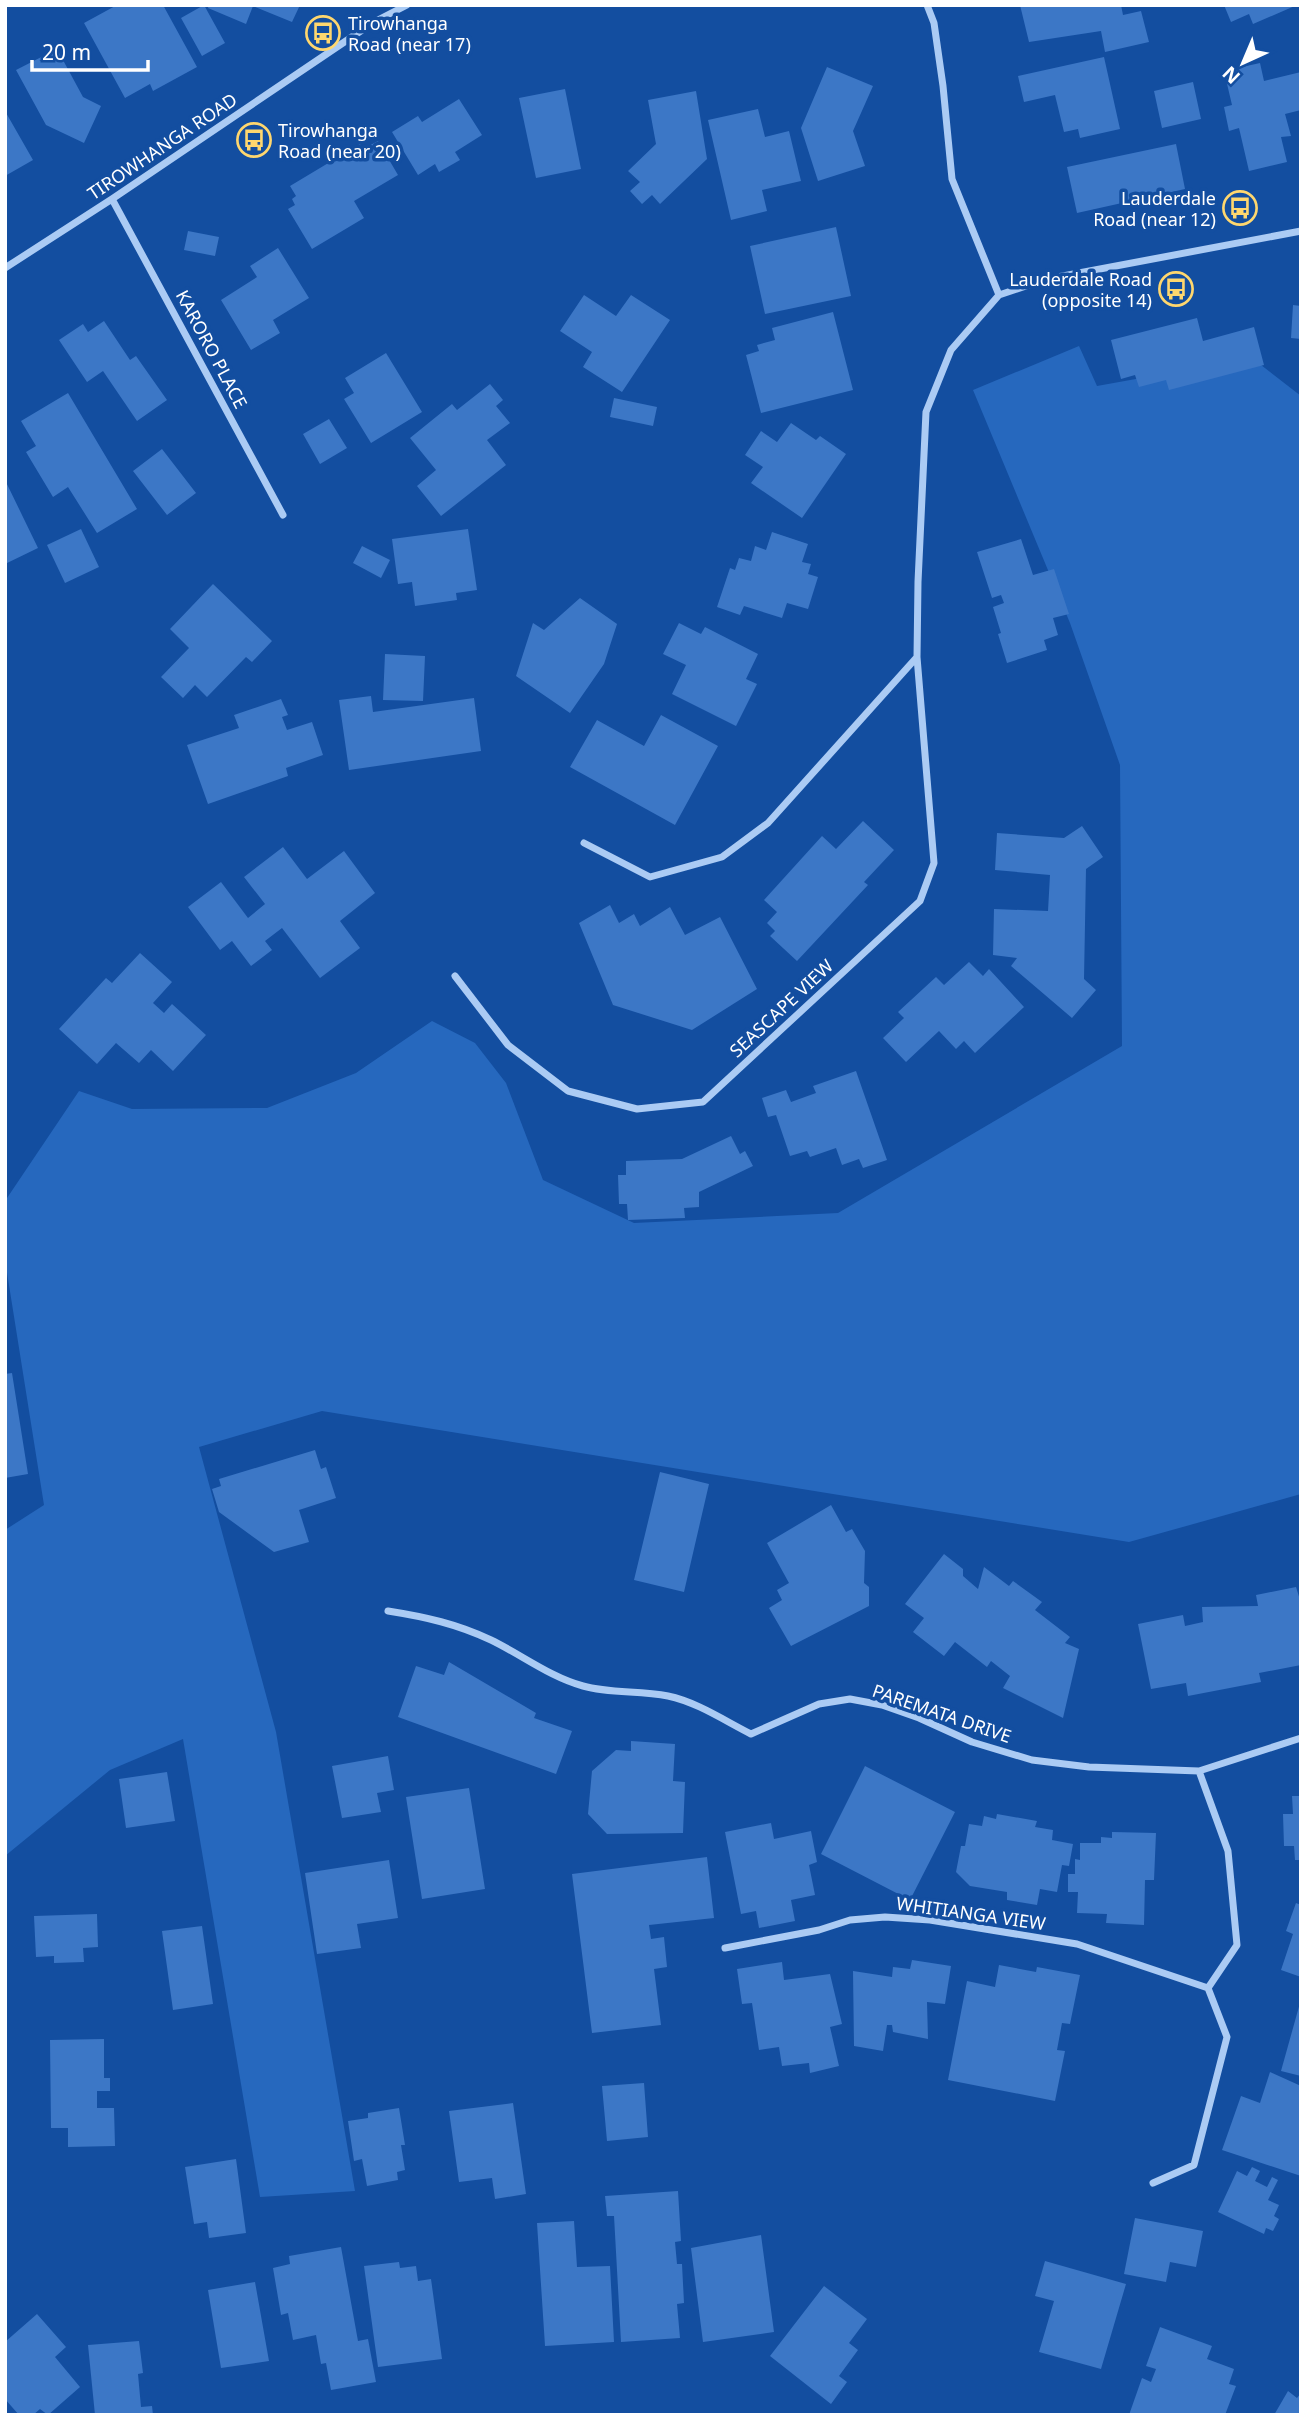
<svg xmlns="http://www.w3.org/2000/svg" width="1306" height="2420" viewBox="0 0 1306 2420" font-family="'Noto Sans',sans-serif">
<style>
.green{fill:#2668be}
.building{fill:#3c77c6}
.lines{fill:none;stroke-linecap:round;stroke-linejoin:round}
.minor{stroke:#abcbf4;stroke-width:7}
.labels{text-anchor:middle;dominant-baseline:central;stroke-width:7;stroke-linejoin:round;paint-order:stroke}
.poi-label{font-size:18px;fill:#fff;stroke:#134ea0;text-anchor:start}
.street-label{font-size:18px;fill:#fff;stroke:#134ea0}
</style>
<rect width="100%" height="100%" fill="#134ea0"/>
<!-- green -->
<path class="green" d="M1079 346 1097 386 1252 358 1301 396V1494L1129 1542 322 1411 199 1447 276 1732 355 2191 260 2197 183 1739 110 1770 5 1856V1530L44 1505 5 1260V1201L79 1091 132 1109 267 1108 356 1073 432 1021 475 1043 506 1083 543 1180 634 1223 838 1213 1122 1046 1120 765 1070 623 973 390Z"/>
<!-- building -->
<path class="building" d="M117 5H163L197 67 153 91 150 84 125 98 84 23Z
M204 5 225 43 202 56 181 18Z
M209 5H300L292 22 253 6 246 24 208 8Z
M1020 5H1121L1123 15 1141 11 1149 42 1105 52 1101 31 1029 42Z
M1224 5H1297L1253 24 1249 14 1231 22Z
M57 49 83 97 101 106 84 143 46 125 16 70Z
M1104 57 1120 129 1080 138 1078 129 1064 132 1055 95 1024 102 1018 76Z
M1260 63 1264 81 1301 72V110L1285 114 1291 136 1281 137 1287 162 1249 171 1239 128 1229 131 1224 107 1232 105 1224 71Z
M827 67 873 86 853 131 865 166 818 181 801 128Z
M1193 82 1201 119 1162 128 1154 91Z
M565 89 581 169 536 178 519 98Z
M696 91 707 159 660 204 652 195 642 204 630 191 640 182 628 171 656 144 648 100Z
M459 99 482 135 455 152 460 160 439 172 435 164 418 175 392 132 418 116 422 122Z
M758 109 765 137 789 131 801 181 762 190 767 211 731 220 708 120Z
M5 111 33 160 5 176Z
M378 141 398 175 354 201 364 218 312 249 288 209 295 205 292 199 296 196 290 186 360 144 363 149Z
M1176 144 1185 189 1077 213 1067 167Z
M836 227 851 296 765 314 750 246Z
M188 231 219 237 215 256 184 250Z
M278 248 309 298 273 320 280 333 251 350 221 300 257 277 250 266Z
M584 295 616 316 631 295 670 320 622 392 583 367 592 352 560 331Z
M1293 305 1301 306V339L1291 338Z
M833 312 853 390 761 413 746 355 759 351 757 345 775 340 772 328Z
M1197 318 1203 341 1254 327 1264 365 1169 390 1166 380 1139 387 1135 375 1121 379 1111 340Z
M104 321 130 360 136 356 167 400 137 421 103 371 87 382 59 340 83 324 88 332Z
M386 353 422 412 371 443 344 399 354 393 345 378Z
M490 384 503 400 496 406 510 423 487 440 506 465 441 516 417 486 436 470 410 438 452 404 457 410Z
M68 393 137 509 97 533 68 487 53 497 26 452 36 446 21 421Z
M614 398 657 407 653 426 610 417Z
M329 419 347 448 320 464 303 434Z
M791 423 816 440 820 436 846 454 802 518 751 483 763 467 745 455 761 431 777 442Z
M162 449 196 493 167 515 133 471Z
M5 480 38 548 5 564Z
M81 529 99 567 65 583 47 545Z
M468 529 477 590 456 593 457 600 415 606 412 582 398 584 392 539Z
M772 532 808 544 802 562 811 564 808 574 818 577 808 609 787 603 782 618 744 606 740 615 717 607 730 568 735 570 739 558 751 561 755 546 766 550Z
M1021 539 1033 575 1054 569 1069 614 1053 618 1058 635 1044 640 1047 650 1007 663 998 634 1001 633 993 607 1004 603 1001 595 992 598 977 552Z
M362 546 390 560 381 578 353 563Z
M213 584 272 641 252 662 246 657 207 697 195 685 183 698 161 677 189 648 170 629Z
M580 598 617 624 604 664 570 713 516 676 533 623 544 630Z
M679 623 701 634 705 627 758 654 746 679 757 684 736 726 672 694 686 665 663 654Z
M385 654 425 656 423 701 383 700Z
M371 696 373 712 474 698 481 751 349 770 339 700Z
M281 699 288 715 282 717 287 730 312 722 323 755 286 768 288 776 208 804 187 745 239 728 234 715Z
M661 715 718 746 675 825 570 767 597 720 644 746Z
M863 821 894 850 864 882 868 885 797 961 770 936 775 931 767 923 777 912 764 900 822 836 836 849Z
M1082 826 1103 857 1086 869 1084 979 1096 990 1072 1018 1011 966 1017 958 993 955 994 909 1048 911 1050 875 995 870 997 833 1064 838Z
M283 847 307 879 344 851 375 893 340 921 360 948 320 978 282 928 265 941 272 950 251 966 232 941 220 950 188 907 221 882 248 918 265 904 244 877Z
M610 905 619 923 634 914 640 926 670 907 685 935 720 917 757 989 692 1030 613 1005 579 923Z
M140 953 172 982 153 1003 164 1013 172 1004 206 1035 173 1071 151 1050 139 1063 116 1043 97 1064 59 1029 106 978 112 983Z
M969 962 983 976 989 969 1024 1007 975 1053 964 1041 956 1049 939 1031 906 1062 883 1038 904 1018 898 1012 936 977 944 985Z
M856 1071 887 1160 863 1168 859 1159 842 1165 836 1148 810 1157 807 1151 790 1156 776 1115 768 1117 762 1098 786 1090 791 1102 816 1093 813 1086Z
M731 1136 740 1154 745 1151 753 1166 699 1192V1207L684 1208 685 1218 628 1220 627 1204H619L618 1175H626V1161L682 1159Z
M12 1373 28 1474 5 1478V1374Z
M315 1450 321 1469 326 1467 336 1498 299 1510 309 1542 274 1552 219 1512 212 1489 221 1486 219 1479Z
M660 1472 709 1484 684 1592 634 1580Z
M831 1505 846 1532 852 1529 865 1551 864 1583 869 1587V1606L791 1646 769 1608 782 1600 777 1590 789 1583 767 1543Z
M944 1554 963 1569V1576L978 1589 984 1567 1009 1586 1013 1581 1042 1602 1035 1610 1070 1637 1065 1643 1079 1649 1063 1718 1003 1688 1010 1676 991 1661 987 1667 955 1642 944 1656 913 1632 924 1618 905 1604Z
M1296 1587 1301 1603V1665L1259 1673 1261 1682 1188 1696 1186 1683 1151 1689 1138 1624 1183 1615 1185 1626 1203 1622 1202 1607 1258 1606 1256 1595Z
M449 1662 536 1713 534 1718 572 1731 556 1774 398 1717 416 1666 444 1675Z
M631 1741 675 1744 673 1781 685 1782 683 1833 607 1834 588 1814 592 1771 616 1750 631 1751Z
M388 1756 394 1790 377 1793 381 1812 342 1818 332 1766Z
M865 1766 955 1812 910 1900 821 1854Z
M167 1772 175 1821 126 1828 119 1779Z
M469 1788 485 1889 422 1899 406 1797Z
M1292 1796H1301V1860H1295L1294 1846H1284L1283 1814H1293Z
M997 1814 1037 1821 1035 1827 1053 1830 1052 1840 1073 1844 1069 1866 1062 1865 1057 1892 1040 1889 1037 1905 1007 1900V1892L970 1886 956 1872 961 1846H965L969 1824 982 1826 984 1816 996 1819Z
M771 1823 774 1839 811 1831 817 1862 809 1865 815 1895 791 1900 795 1921 759 1928 756 1911 741 1914 725 1832Z
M1112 1832 1156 1833 1154 1880H1145L1144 1925 1106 1923 1107 1914 1077 1913 1078 1892H1068V1874H1075V1859L1080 1860V1843H1101V1837L1112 1838Z
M707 1857 714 1918 649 1925 651 1939 664 1937 667 1967 654 1969 661 2025 592 2033 572 1874Z
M389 1860 398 1918 357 1924 361 1948 317 1954 305 1873Z
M1296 1903 1301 1905V1977L1281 1970 1293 1934 1286 1931Z
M97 1914 98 1947 83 1948 84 1962 54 1963V1956L36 1957 34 1916Z
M202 1926 213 2004 173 2010 162 1931Z
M912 1960 951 1966 945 2004 927 2002 928 2039 893 2032 892 2025H887L883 2051 854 2046 853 1971 892 1977 893 1967 910 1969Z
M782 1962 784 1980 830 1974 842 2024 830 2027 839 2066 810 2073 809 2063 782 2066 779 2047 759 2050 752 2003 742 2004 737 1969Z
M999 1965 1036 1972 1037 1967 1080 1975 1070 2024 1062 2023 1057 2050 1065 2051 1055 2101 948 2080 967 1981 995 1987Z
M1300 2003H1301V2076L1281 2071Z
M104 2039V2078H110V2091H97V2108H114L115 2146 68 2147V2128H51L50 2040Z
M1270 2072 1301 2086V2176L1222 2150 1241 2096 1260 2103Z
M644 2083 648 2137 607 2141 602 2086Z
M513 2103 526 2194 495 2199 492 2178 459 2182 449 2111Z
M399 2108 405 2145H401L405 2170 397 2172 398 2180 367 2186 362 2159 354 2161 348 2121 368 2118V2113Z
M236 2159 246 2233 209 2238 207 2222 194 2224 185 2167Z
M1252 2167 1260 2171 1255 2181 1267 2187 1272 2177 1278 2180 1268 2200 1279 2205 1274 2216 1279 2219 1273 2231 1266 2228 1264 2234 1218 2212 1237 2171 1247 2176Z
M678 2191 681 2241 675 2242 677 2264H682L684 2303 677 2304 680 2338 621 2342 614 2216H607L605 2196Z
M1135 2218 1203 2231 1196 2267 1170 2262 1166 2282 1124 2274Z
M574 2221 577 2267 610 2266 614 2342 545 2346 537 2223Z
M761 2235 774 2332 703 2342 691 2248Z
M341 2247 358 2341 368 2339 376 2382 331 2390 326 2363 321 2364 316 2335 293 2340 288 2313 281 2315 273 2268 290 2264 289 2256Z
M1045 2261 1126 2284 1101 2369 1039 2352 1054 2301 1035 2296Z
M399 2262 400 2268 416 2266 418 2281 431 2279 442 2359 378 2367 364 2266Z
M255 2282 269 2361 221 2368 208 2290Z
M824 2286 867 2319 849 2343 858 2350 839 2376 847 2382 831 2404 770 2356Z
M37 2314 66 2347 55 2357 80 2387 48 2415 40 2409 33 2415H19L5 2399V2342Z
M1160 2327 1212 2346 1207 2359 1234 2369 1229 2384 1236 2386 1225 2415H1129L1142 2378 1151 2382 1156 2369 1146 2366Z
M139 2341 143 2373 138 2374 141 2407 152 2406 153 2415H95L88 2345Z
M1288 2391 1297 2398 1301 2393V2415H1274Z"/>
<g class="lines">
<!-- minor -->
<path class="minor" d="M927 5 934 23 943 86 952 179 999 295
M112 199 283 515
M5 268 112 199 374 22 407 5
M999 295 1047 279 1301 231
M584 843 650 877 722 857 768 823 917 657 918 582 926 412 951 350 999 295
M455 976 508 1045 568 1091 637 1109 703 1102 920 901 934 863 917 657
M388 1611C426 1617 457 1624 491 1640 522 1655 550 1677 583 1686 611 1694 640 1690 668 1696 697 1702 725 1721 751 1734L819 1704 850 1699 882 1705 919 1718 972 1742 1032 1760 1089 1767 1199 1771 1301 1738
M725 1948 819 1930 850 1920 885 1917 930 1920 1077 1944 1208 1988
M1153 2183 1194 2165 1227 2037 1208 1988 1237 1945 1228 1851 1199 1771"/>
</g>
<!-- icons -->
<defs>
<g id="bus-ring" transform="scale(1.75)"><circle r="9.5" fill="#134ea0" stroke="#ffd76e" stroke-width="1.5"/><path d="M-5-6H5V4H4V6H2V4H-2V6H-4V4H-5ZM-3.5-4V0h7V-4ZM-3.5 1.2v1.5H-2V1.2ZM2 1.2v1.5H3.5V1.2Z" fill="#ffd76e"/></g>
</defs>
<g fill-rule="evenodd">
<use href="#bus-ring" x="323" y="33"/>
<use href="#bus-ring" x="254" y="140"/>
<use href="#bus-ring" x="1240" y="208"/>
<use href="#bus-ring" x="1176" y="289"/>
</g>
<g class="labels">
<!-- poi labels -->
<g class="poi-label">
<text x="348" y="23">Tirowhanga<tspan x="348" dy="21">Road (near 17)</tspan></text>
<text x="278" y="130">Tirowhanga<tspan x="278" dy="21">Road (near 20)</tspan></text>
<text x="1216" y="198" text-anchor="end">Lauderdale<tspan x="1216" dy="21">Road (near 12)</tspan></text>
<text x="1152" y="279" text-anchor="end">Lauderdale Road<tspan x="1152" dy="21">(opposite 14)</tspan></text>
</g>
<!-- street labels -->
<g class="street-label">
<text transform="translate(162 146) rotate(-34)">TIROWHANGA ROAD</text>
<text transform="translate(212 349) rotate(62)">KARORO PLACE</text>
<text transform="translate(781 1008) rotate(-43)">SEASCAPE VIEW</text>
<text transform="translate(942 1713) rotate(19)">PAREMATA DRIVE</text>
<text transform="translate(971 1913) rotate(8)">WHITIANGA VIEW</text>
</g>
</g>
<!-- border -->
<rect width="1306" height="2420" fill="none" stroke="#ffffff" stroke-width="14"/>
<!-- north arrow -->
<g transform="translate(1243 63) rotate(224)" stroke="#134ea0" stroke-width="5" paint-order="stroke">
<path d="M0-5L12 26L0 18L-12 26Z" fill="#ffffff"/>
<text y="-10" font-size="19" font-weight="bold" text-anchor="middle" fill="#ffffff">N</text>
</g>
<!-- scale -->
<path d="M32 60v10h116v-10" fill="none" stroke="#ffffff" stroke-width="3.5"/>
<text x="42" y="60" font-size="21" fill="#ffffff" stroke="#134ea0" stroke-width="5" paint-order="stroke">20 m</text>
</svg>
